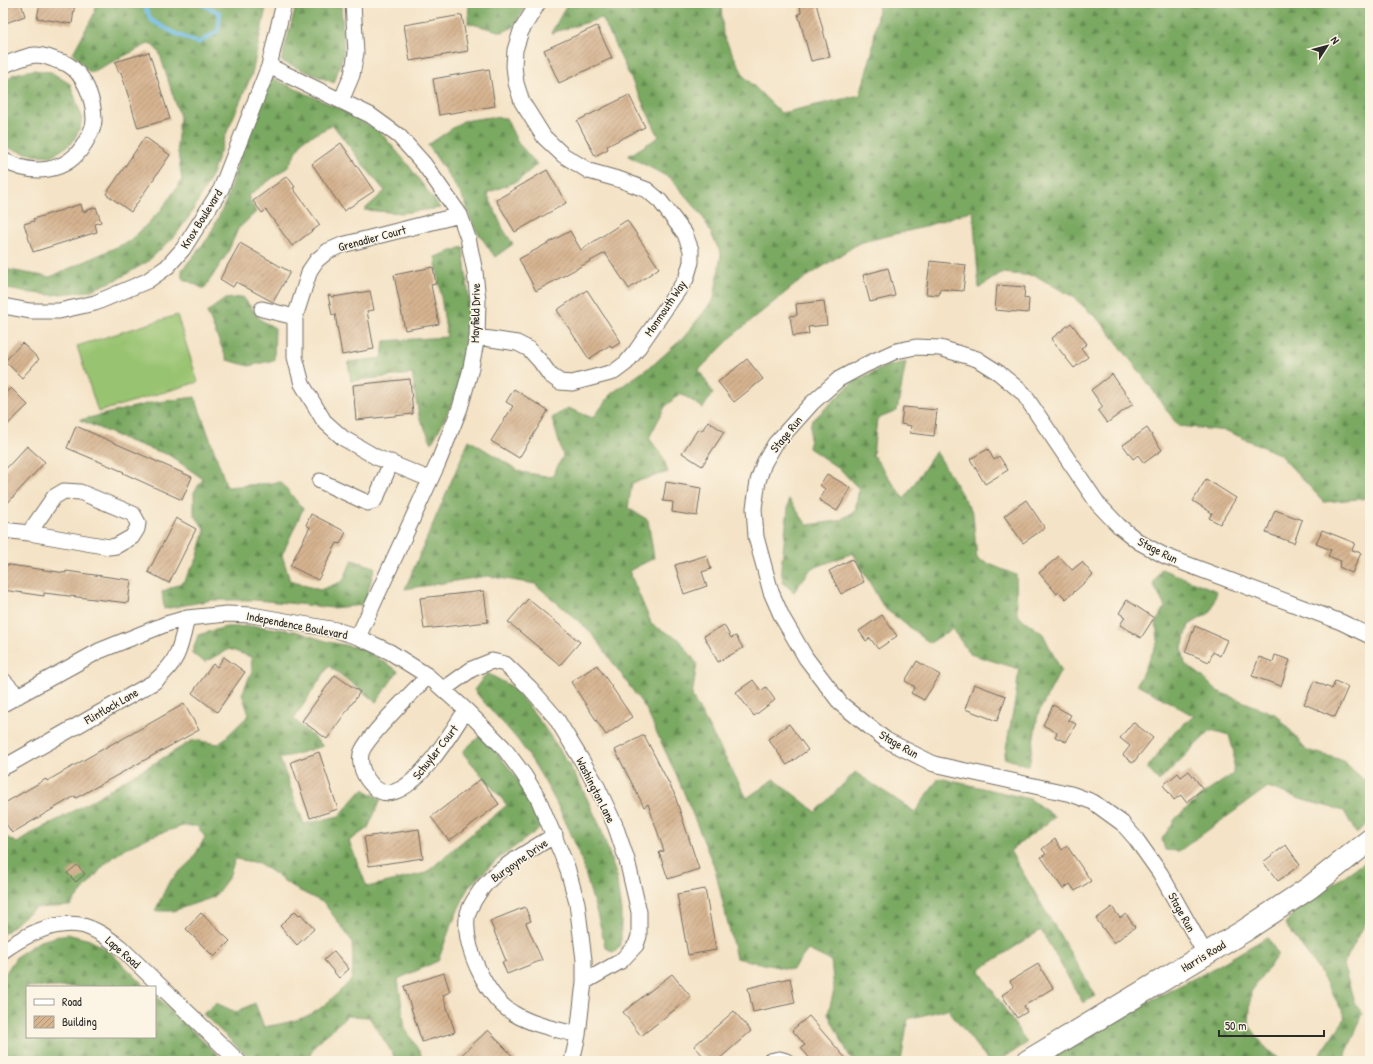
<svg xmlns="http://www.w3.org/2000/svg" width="1373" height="1064" viewBox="0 0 1373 1064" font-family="'Patrick Hand',sans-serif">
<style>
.forest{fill:url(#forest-firs);stroke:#526a46}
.garden{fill:#98c370;stroke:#62774e}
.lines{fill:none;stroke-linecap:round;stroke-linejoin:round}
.stream{stroke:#6dbbe7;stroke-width:4}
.building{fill:url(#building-hatch)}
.street-casing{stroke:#716b61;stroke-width:17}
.secondary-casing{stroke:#716b61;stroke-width:24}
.street{stroke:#fff;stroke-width:15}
.secondary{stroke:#fff;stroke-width:22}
.labels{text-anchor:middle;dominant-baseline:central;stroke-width:3;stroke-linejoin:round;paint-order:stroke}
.street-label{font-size:12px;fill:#2b2b2b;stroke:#fcf5e5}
</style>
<defs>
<pattern id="forest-firs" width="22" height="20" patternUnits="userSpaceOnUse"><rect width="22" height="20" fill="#7aa962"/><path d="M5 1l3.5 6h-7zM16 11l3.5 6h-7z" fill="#648a51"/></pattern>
<pattern id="building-hatch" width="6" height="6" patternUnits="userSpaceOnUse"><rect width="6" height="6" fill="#d6b490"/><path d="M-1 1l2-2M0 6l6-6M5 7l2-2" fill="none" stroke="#ae9376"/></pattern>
</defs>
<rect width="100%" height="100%" fill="#fcf5e5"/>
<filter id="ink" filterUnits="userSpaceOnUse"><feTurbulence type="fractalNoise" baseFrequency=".025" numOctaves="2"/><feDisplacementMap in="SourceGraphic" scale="8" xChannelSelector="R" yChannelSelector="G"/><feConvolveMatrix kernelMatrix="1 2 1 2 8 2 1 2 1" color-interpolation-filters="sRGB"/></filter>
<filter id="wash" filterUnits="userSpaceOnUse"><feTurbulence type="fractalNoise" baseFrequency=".012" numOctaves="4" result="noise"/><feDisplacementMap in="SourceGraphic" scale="16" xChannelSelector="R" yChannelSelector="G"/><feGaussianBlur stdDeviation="0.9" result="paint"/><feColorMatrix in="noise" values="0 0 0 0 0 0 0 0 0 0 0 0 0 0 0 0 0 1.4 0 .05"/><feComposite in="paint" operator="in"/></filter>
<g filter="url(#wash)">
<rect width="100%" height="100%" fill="#f4e3c6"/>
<!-- forest -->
<path class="forest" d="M97 3H267L252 74 227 132 210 179 190 215 175 236 147 262 116 280 89 291 52 295 23 292 3 288V269L50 277 130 241 161 210 182 180 177 145 180 117 159 52 150 43 90 73 73 53 94 14Z
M297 3H341L344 52 334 83 281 61Z
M469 3H527L514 27 502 32 468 23Z
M568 3H721L723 35 744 76 781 113 860 95 872 52 879 3H1370V498L1324 502 1279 454 1227 431 1178 426 1145 379 1102 323 1073 297 1036 276 1001 273 979 288 973 210 920 228 859 243 796 284 737 332 699 370 713 393 703 408 680 393 665 407 649 438 663 457 668 472 632 483 628 508 648 520 654 558 629 571 652 625 679 639 697 664 692 696 747 798 774 779 816 812 855 772 915 812 939 778 1030 799 1055 817 1010 851 1096 996 1083 1003 1041 930 979 970 1027 1043 999 1061H988L948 1009 908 1019 901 1061H852L828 1014 834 990 831 961 808 950 792 970 736 958 715 869 682 788 646 709 591 632 535 584 487 576 405 589 469 440 521 472 552 477 563 456 552 418 568 408 593 418 612 393 654 364 684 337 714 299 721 254 702 215 670 178 628 156 659 137 602 18 551 33Z
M33 70 51 72 70 84 82 117 80 128 72 143 52 156 34 155 11 149 3 144V86L13 74Z
M266 75 340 109 380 132 406 162 440 208 402 213 364 210 385 191 364 166 333 125 303 140 288 167 248 196 256 212 238 229 227 254 204 289 182 278V270L209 237 226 201 248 129Z
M490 117 506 118 518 143 537 164 518 181 487 193 503 229 513 244 495 257 474 227 462 196 428 145 463 121Z
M463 247 471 315 461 381 449 410 432 443 419 417 412 374 351 381 348 362 382 358 384 341 447 337 435 257Z
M243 297 261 320 275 328 274 360 249 366 227 360 207 312 225 299Z
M906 362 897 411 877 419 873 455 904 499 936 451 973 514 977 559 1016 575 1017 615 1043 634 1061 670 1038 714 1029 766 1004 758 1015 701 1019 669 970 654 952 629 930 643 884 608 853 553 811 569 794 592 783 583 781 568 789 499 807 525 838 521 855 511 859 489 841 470 809 448 811 422 853 382 887 366Z
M195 397 227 487 281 482 303 509 282 555 290 581 320 590 343 581 352 560 375 567 364 605 332 608 298 604 255 600H212L164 609 162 592 183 582 197 559 205 530 194 514V492L203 479 169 455 131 442 80 420 151 403Z
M1161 569 1217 591 1211 612 1189 625 1182 648 1185 664 1202 676 1217 691 1277 715 1307 750 1342 760 1364 780 1370 776V822L1356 833 1344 811 1303 800 1268 787 1179 851 1165 850 1162 839 1176 818 1202 795 1233 774 1234 753 1229 735 1211 730 1159 781 1147 768 1175 731 1194 716 1137 684 1158 641 1156 622 1165 607 1153 584Z
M255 626 295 631 329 642 364 649 398 671 376 702 329 666 294 719 323 746 280 759 304 824 339 816 363 789 381 799 368 828 349 841 367 887 426 873 457 846 507 805 462 752 482 734 514 774 543 826 497 860 469 886 450 928 438 961 398 979 405 1028 425 1061H395L393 1054 369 1017 347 1016 315 1045 307 1061H252L203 1014 216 1003 236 1012 255 1003 264 1027C279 1024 295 1022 309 1015 322 1010 342 989 352 979L353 960 352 941 324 903 294 888 259 863 235 859 229 877 214 897 173 911H155L169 882 193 859 205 837 197 826H183L152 836 124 849 105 864 70 906 35 908 3 934V835L17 843 35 831 63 817 101 795 126 779 158 761 193 740 219 744 249 715 242 694 252 671 251 657 229 649 205 662 192 654 198 635 226 627Z
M487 673 511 686 534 713 560 750 580 784 600 826 616 874 621 911V945L613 952 605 947C602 930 597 914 592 897 588 884 585 871 581 859 567 821 548 784 525 750 510 728 490 711 474 690Z
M1370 858V915L1343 965 1355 1004 1363 1014 1343 1061H1314H1316L1346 1017 1318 969 1285 924 1297 909Z
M67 934 90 940 110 952 146 987H27V1037H155V995L224 1061H3V977L17 956 40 941Z
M1267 937 1278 954 1251 992 1249 1025 1267 1050 1283 1061H1046L1140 1006 1214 968Z"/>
<!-- garden -->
<path class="garden" d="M177 315 198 382 98 412 77 346Z"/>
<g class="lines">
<!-- stream -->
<path class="stream" d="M143 3 151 20 172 32 198 43 218 31 220 13 199 3"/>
</g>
<g id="blocks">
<!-- building -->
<path class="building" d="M3 3H21L25 16 3 24Z
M40 3H75L72 24 37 18Z
M800 3H816L830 57 811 61 798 14 801 13Z
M462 15 468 51 410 61 404 25Z
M597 26 612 58 559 83 544 50Z
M149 52 170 119 138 128 121 72 119 73 115 62Z
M489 69 495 106 439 115 433 79Z
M629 95 645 127 607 146 608 149 595 156 577 121Z
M145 137 170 155 131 212 106 194Z
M341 143 374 191 344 211 312 164Z
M547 170 566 203 515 232 496 200Z
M287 176 295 187 293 188 320 225 292 246 266 210 262 213 253 201Z
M81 204 83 212 96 207 101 222 95 224 97 232 33 252 24 224 34 221 33 219Z
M627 220 659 268 629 289 605 253 536 291 519 259 570 231 581 250Z
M240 243 290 272 273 302 236 282 233 287 220 279Z
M930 261 966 265 963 291 940 289 939 295 926 294Z
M433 267 436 284 431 285 439 324 405 330 394 275Z
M888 268 895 296 870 302 863 275Z
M997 285 1025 287 1024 298 1029 299 1028 313 995 310Z
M587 290 621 342 612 348 610 345 589 359 557 310Z
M370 291 374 310 367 311 374 349 342 355 335 314 332 315 328 295 333 297Z
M824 301 827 325 808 327 809 334 793 336 790 316 797 315 796 304Z
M1071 323 1087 344 1081 348 1088 357 1074 368 1051 339Z
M22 343 39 359 22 378 5 361Z
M747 359 763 379 734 402 718 382Z
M1112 374 1133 404 1107 423 1098 411 1103 407 1091 390Z
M410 379 413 414 356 420 353 385Z
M11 388 28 405 3 429V395Z
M514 389 548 411 519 458 491 441 513 406 506 402Z
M903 407 937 410 934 436 910 433 911 426 901 424Z
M708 421 724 432 702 466 682 453 698 429 702 431Z
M76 426 192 477 182 500 123 473 124 472 67 448Z
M1147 428 1162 450 1144 463 1138 455 1133 459 1123 445Z
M27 446 45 462 3 508V472Z
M988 449 994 460 999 456 1008 470 985 484 970 459Z
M827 474 851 488 837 511 819 500 825 489 820 485Z
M1206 479 1236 498 1220 524 1209 518 1212 513 1193 501Z
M666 482 701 488 697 516 672 512 673 502 663 501Z
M1026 500 1045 528 1023 543 1004 516Z
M1275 510 1302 520 1294 543 1266 533Z
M311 514 346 532 340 544 337 543 318 580 290 566 310 527 306 525Z
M176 518 196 529 169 583 148 572Z
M1322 530 1355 543 1352 550 1361 553 1352 573 1339 567 1341 561 1328 556 1331 550 1316 544Z
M707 555 711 569 702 572 707 586 684 594 675 565Z
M1059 556 1072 570 1082 562 1093 575 1066 599 1059 592 1057 594 1039 573Z
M852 559 864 582 841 594 829 571Z
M3 564 66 573V571L131 580 128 603 44 593V596L3 590Z
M484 591 488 622 424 629 420 598Z
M528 599 580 642 560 665 508 622Z
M1127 600 1154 618 1141 638 1120 625 1125 617 1119 613Z
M882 615 897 636 878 649 870 638 866 641 859 631Z
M724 625 731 638 736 636 743 648 718 662 704 636Z
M1195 626 1227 640 1220 656 1213 652 1209 662 1185 652Z
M1275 655 1290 660 1281 686 1252 676 1259 657 1273 662Z
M224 657 245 672 217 712 192 693 213 664 217 667Z
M917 661 940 675 924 700 911 693 915 687 905 681Z
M597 665 632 717 606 735 571 682Z
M335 675 360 692 327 739 302 721Z
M753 680 761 691 766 687 775 700 754 716 736 692Z
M1314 681 1332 689 1335 681 1348 687 1335 717 1304 704Z
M974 684 1006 696 997 721 965 709Z
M184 704 199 730 76 798 75 796 12 833 3 819V804L46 779 47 781 117 741V742Z
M1053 705 1071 715 1068 720 1076 724 1066 742 1055 737 1057 733 1043 725Z
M1133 722 1153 738 1133 763 1123 755 1130 746 1120 738Z
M789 724 808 750 787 765 768 739Z
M644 735 674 793 699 869 668 879 659 852 664 851 648 804 644 807 615 750Z
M319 752 338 809 310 818 291 762Z
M1189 771 1203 789 1186 802 1181 795 1174 800 1163 785 1178 773 1181 777Z
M481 779 499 804 449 841 431 817Z
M419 829 423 858 369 866 364 837Z
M1055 839 1062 850 1067 846 1091 881 1075 891 1070 884 1063 889 1041 857 1046 854 1042 849Z
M1286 845 1300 865 1278 881 1263 862Z
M77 865 85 874 76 882 67 873Z
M705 889 716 950 688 955 677 894Z
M525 907 531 921 526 923 542 960 507 974 502 962 506 961 490 921Z
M1112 907 1120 918 1126 914 1135 927 1114 943 1096 919Z
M295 911 299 915 301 914 314 929 297 945 280 926Z
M201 913 230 941 214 957 186 929Z
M334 951 349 969 339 978 324 960Z
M1038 964 1053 988 1024 1006 1027 1012 1017 1018 1002 995 1014 987 1010 981Z
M444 973 450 992 443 995 455 1032 422 1042 404 986Z
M672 974 691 997 641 1036 623 1012Z
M790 978 795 1003 753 1012 748 988Z
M734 1011 751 1031 717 1061H708L694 1046Z
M809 1016 848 1061H812L801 1048 805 1045 792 1030Z
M488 1030 517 1061H455Z"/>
</g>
</g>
<g filter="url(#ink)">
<use href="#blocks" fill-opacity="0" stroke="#716b61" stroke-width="1"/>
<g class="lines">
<!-- street casing -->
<g class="street-casing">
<path id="street" d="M3 66C10 62 27 56 35 55 40 55 48 57 53 59 57 61 63 62 67 64 85 74 94 101 94 120 94 128 89 136 85 143 67 174 32 176 3 160
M269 66 370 115 399 136 424 164 460 215 468 238 475 272 478 300 477 337 470 372 460 408 438 463 358 637
M341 101 352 75 356 53 353 3
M3 306 30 311H59L95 303 147 281 167 267 183 249 221 189 269 66 284 3
M262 309 295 317
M477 337 517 343 529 349 540 361 550 375 560 382 572 383 614 372 626 363 636 351 686 279 691 262V250L685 234 660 201 647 190 621 180 589 171 563 155 544 137 522 102 516 83 514 66 515 50 521 31 538 3
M429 479 376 457 343 438 324 421 302 384 295 357V317L310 270 317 260 328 251 342 245 460 215
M320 481 368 503 374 501 377 496 391 462
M64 491 80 492 133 514 138 523 137 529 132 537 116 546 109 547 29 533 54 497Z
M3 530 29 533
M428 676C415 690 364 739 361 754 359 765 364 777 372 785 402 819 452 731 466 710
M3 680 18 696
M444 689 472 669 492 661 505 664 530 688 556 718 596 784 615 825 627 860 639 912V936L636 945 621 961 584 982
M3 704 99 651 166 624 187 618 227 614 252 615 336 630 358 637 390 652 428 676 466 710 503 747 524 775 538 798 567 867 577 903 584 960V982L578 1035 572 1061
M3 767 8 765 154 682C179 661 180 649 187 618
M555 835C530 851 497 867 480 891 475 899 468 908 467 918 464 948 487 998 513 1013 532 1025 556 1029 578 1035
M3 951C24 936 53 921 80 925 95 928 108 938 120 947L238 1061
M1206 955 1160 873 1136 839 1122 823 1093 802 1071 794 934 764 886 740 841 704 806 658 782 617 771 592 756 537 754 508 758 481 764 463 775 444 812 403 839 379 865 365 896 351 916 347 940 348 977 359 999 373 1023 393 1098 504 1119 526 1139 542 1165 556 1341 622 1370 636
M770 1061 779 1059 786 1061"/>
</g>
<!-- secondary casing -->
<g class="secondary-casing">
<path id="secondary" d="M1028 1061 1244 931 1309 888 1370 840"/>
</g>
<!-- street -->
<use href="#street" class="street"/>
<!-- secondary -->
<use href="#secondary" class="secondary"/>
</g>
</g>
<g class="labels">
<!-- street labels -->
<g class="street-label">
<text transform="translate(201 219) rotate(-58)">Knox Boulevard</text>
<text transform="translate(372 238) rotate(-15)">Grenadier Court</text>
<text transform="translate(665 308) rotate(-56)">Monmouth Way</text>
<text transform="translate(475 313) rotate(-89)">Mayfield Drive</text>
<text transform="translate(786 434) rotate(-51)">Stage Run</text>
<text transform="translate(1158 550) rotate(27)">Stage Run</text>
<text transform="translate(297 625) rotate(11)">Independence Boulevard</text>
<text transform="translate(111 706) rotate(-30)">Flintlock Lane</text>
<text transform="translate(899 744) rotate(30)">Stage Run</text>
<text transform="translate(435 752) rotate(-52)">Schuyler Court</text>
<text transform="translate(596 790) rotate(63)">Washington Lane</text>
<text transform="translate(519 860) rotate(-35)">Burgoyne Drive</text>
<text transform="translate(1182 912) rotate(61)">Stage Run</text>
<text transform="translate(123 952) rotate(41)">Lape Road</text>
<text transform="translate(1203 956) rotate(-31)">Harris Road</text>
</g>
</g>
<!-- margin -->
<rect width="1373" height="1064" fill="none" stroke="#fcf5e5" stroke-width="16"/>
<!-- legend -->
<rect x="26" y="986" width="130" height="52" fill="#fcf5e5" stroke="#a8a49b"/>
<rect x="34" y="999" width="20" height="6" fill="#ffffff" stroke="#a8a49b"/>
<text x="62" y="1006" font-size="12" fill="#2b2b2b">Road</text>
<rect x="34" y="1016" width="20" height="12" fill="url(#building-hatch)" stroke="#a8a49b"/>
<text x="62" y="1026" font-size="12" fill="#2b2b2b">Building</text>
<!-- north arrow -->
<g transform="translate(1327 46) rotate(54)" stroke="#fcf5e5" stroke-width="3" paint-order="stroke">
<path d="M0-3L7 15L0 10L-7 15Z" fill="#2b2b2b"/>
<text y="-6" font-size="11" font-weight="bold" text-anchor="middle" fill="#2b2b2b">N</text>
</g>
<!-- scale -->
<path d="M1219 1030v6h105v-6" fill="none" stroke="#2b2b2b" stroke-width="2"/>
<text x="1225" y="1030" font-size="12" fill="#2b2b2b" stroke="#fcf5e5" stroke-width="3" paint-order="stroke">50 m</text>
</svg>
